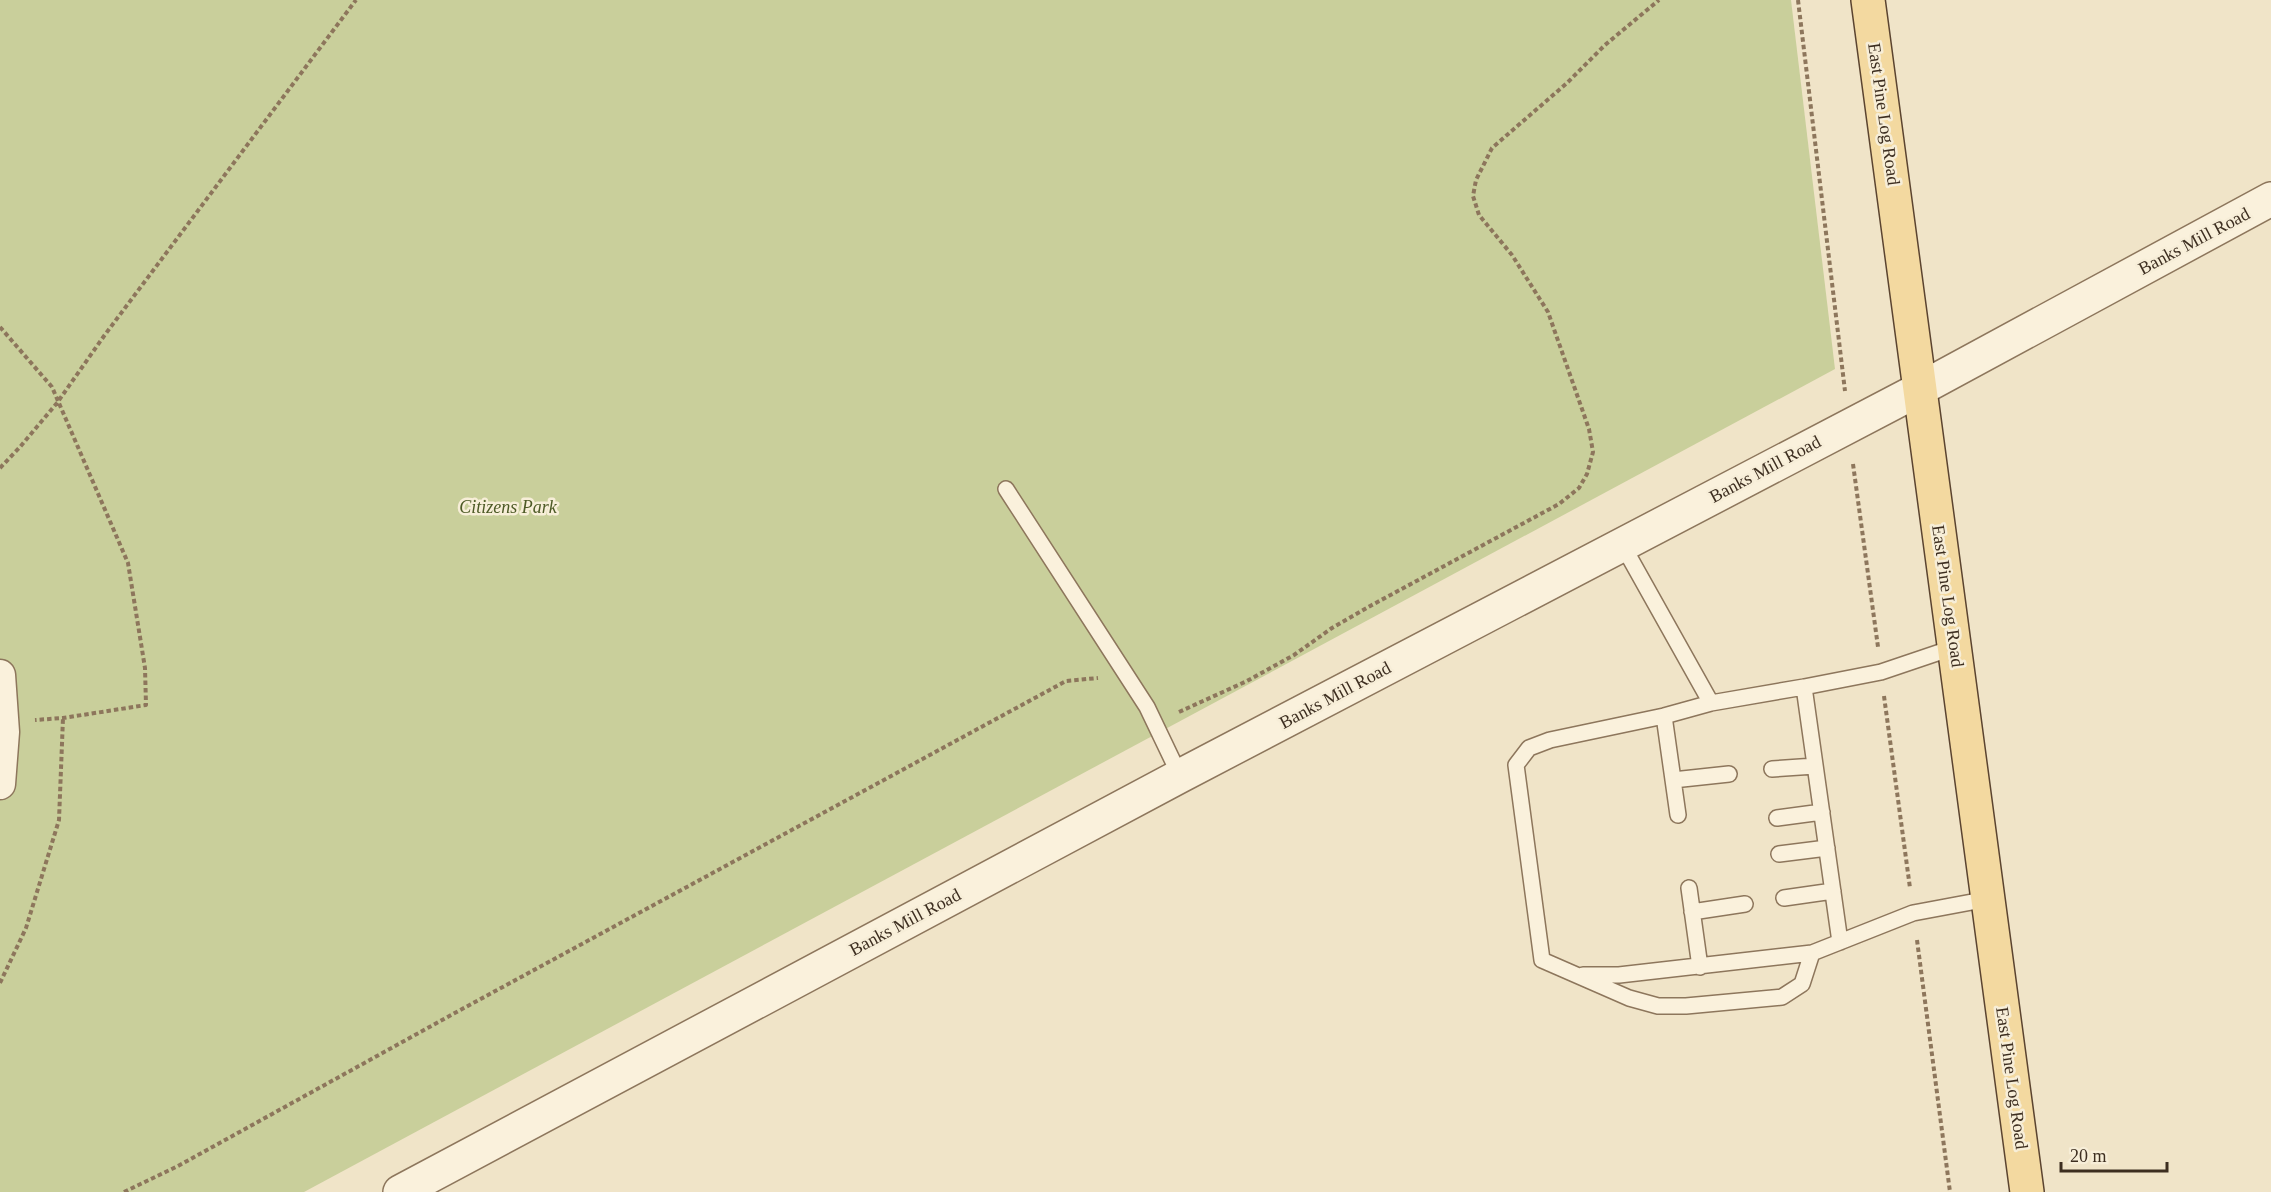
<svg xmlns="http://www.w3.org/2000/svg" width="2271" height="1192" viewBox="0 0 2271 1192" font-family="'Times New Roman',serif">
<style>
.green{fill:#c9cf9b}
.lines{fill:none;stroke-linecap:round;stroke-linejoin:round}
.service-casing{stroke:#8d765c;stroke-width:18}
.minor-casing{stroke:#8d765c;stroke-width:33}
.tertiary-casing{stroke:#8d765c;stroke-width:36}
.primary-casing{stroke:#5b4430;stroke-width:36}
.path{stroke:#8d765c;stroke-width:4;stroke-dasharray:4.5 3;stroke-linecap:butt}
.service{stroke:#faf1dc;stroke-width:15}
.minor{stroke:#faf1dc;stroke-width:30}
.tertiary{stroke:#faf1dc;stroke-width:33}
.primary{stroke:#f3d9a0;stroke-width:33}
.labels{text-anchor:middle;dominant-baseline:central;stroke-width:5;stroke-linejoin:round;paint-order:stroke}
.street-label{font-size:18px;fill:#3d2e20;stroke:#f7eed8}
.park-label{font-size:18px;font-style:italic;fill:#4d5a26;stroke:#f7eed8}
</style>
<rect width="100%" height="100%" fill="#f0e4c8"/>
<!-- green -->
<path class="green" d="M0 0H1791L1835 369 304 1192H0Z"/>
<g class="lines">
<!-- service casing -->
<g class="service-casing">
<path id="service" d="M1006 489 1147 707 1180 776
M1622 544 1711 703 1664 716 1550 740 1529 748 1516 765 1542 960 1629 998 1658 1006H1686L1782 997 1802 984 1812 953
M1711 703 1804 687
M1664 716 1678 815
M1772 769 1815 766
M1673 780 1729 774
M1777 818 1822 812
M1779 854 1827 848
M1689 888 1700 967
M1784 898 1833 891
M1692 912 1745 904
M1840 942 1804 687 1881 672 1955 647
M1583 975H1619L1812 953 1913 913 1988 899"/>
</g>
<!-- minor casing -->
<g class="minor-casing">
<path id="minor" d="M0 675 4 732 0 784"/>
</g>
<!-- tertiary casing -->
<g class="tertiary-casing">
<path id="tertiary" d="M400 1192 1180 776 1920 389 2271 199"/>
</g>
<!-- primary casing -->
<g class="primary-casing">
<path id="primary" d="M1868 0 2027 1192"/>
</g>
<!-- path -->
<path class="path" d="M1798 0 1845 391
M0 327 52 387 128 563 145 668 146 705 63 718 35 720
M1853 464 1878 647
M0 468 20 447 57 403 104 336 356 0
M1884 696 1910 888
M1179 712 1247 681 1294 655 1332 628 1372 605 1559 504 1579 488 1587 474 1593 452 1589 429 1548 312 1512 255 1479 215 1473 196 1476 180 1492 148 1567 83 1605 45 1659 0
M1917 940 1950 1192
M0 983 26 928 59 820 63 718
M124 1192 178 1166 453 1014 1066 681 1098 678"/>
<!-- service -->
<use href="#service" class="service"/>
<!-- minor -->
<use href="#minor" class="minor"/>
<!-- tertiary -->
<use href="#tertiary" class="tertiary"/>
<!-- primary -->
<use href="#primary" class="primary"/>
</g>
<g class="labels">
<!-- street labels -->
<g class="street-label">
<text transform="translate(1884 114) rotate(82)">East Pine Log Road</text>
<text transform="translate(2194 241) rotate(-28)">Banks Mill Road</text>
<text transform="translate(1765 469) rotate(-28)">Banks Mill Road</text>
<text transform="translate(1948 596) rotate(82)">East Pine Log Road</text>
<text transform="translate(1335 695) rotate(-28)">Banks Mill Road</text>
<text transform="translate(905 922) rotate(-28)">Banks Mill Road</text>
<text transform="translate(2012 1078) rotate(82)">East Pine Log Road</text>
</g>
<!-- park labels -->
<g class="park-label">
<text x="508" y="507">Citizens Park</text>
</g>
</g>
<!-- scale -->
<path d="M2061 1162v9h106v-9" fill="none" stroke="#3d2e20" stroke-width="3"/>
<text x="2070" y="1162" font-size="18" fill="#3d2e20" stroke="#f7eed8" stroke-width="4.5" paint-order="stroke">20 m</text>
</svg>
